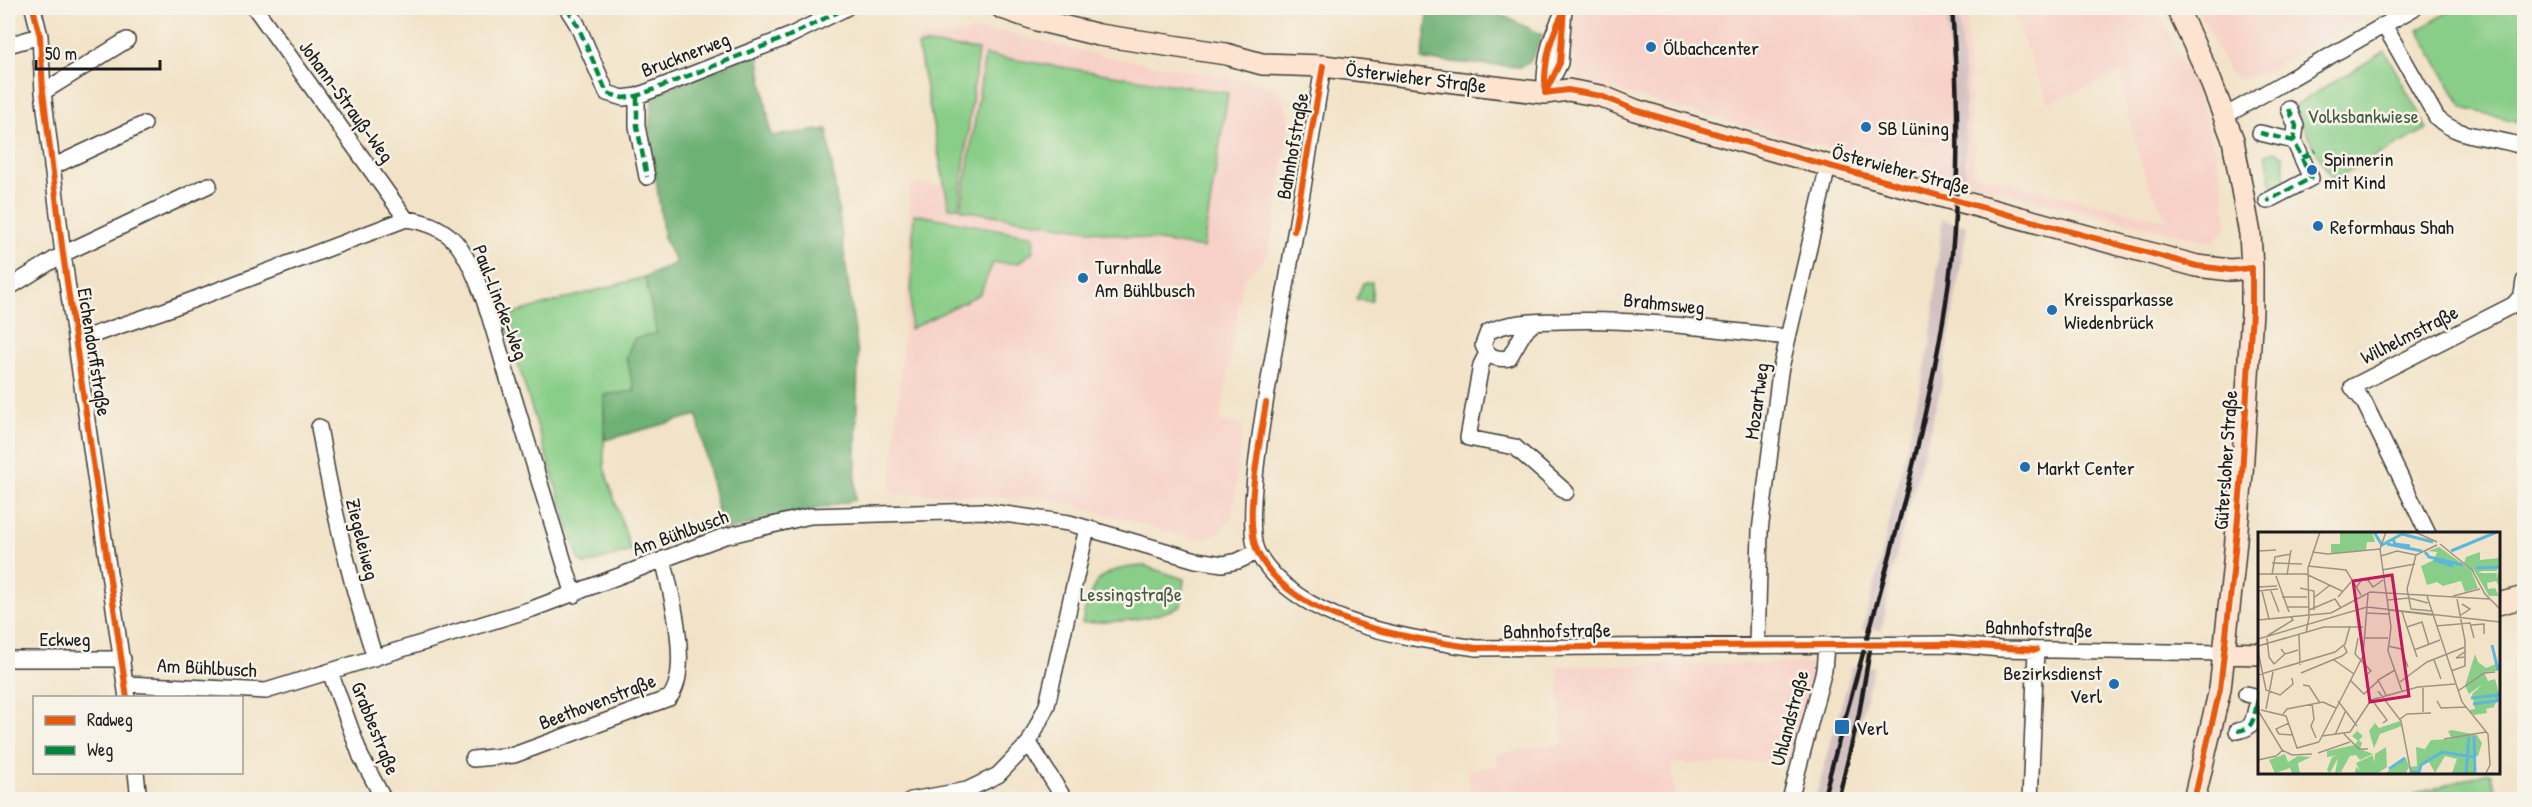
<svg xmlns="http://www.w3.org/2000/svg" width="2532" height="807" viewBox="0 0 2532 807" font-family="'Patrick Hand',sans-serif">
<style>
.built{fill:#f7d1c7}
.industrial{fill:#d2bfc0}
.green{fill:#89ce88;stroke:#527552;stroke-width:1.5}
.forest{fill:#6eb174;stroke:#456648;stroke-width:1.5}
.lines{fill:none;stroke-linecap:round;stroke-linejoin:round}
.street-casing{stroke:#3c3a36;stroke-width:18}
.secondary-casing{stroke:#3c3a36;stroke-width:24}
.street{stroke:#fff;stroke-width:15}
.secondary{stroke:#fde4d1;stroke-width:21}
.rail{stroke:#1c1c1c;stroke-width:4.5}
.quiet{stroke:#00873e;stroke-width:4.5;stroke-dasharray:9 4.5;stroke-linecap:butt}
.cycleway-casing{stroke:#f7f3e8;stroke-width:10}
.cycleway{stroke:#e8590c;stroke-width:6}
.poi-dot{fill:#1f6fb2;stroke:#f7f3e8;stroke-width:2}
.labels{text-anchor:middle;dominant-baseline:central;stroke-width:5;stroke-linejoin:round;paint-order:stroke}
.poi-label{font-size:20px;fill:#1c1c1c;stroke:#f7f3e8;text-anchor:start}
.street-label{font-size:20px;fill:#1c1c1c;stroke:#f7f3e8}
.park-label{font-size:20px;fill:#425a42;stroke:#f7f3e8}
.inset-river{fill:none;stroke:#5cb8da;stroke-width:3}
.inset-road{fill:none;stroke:#9c9383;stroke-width:1.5}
.view{fill:#c2185b;fill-opacity:0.15;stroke:#c2185b;stroke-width:3}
.inset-edge{fill:none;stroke:#1c1c1c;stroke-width:3}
</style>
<rect width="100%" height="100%" fill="#f7f3e8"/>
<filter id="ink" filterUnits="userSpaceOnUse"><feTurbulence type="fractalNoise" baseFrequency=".0167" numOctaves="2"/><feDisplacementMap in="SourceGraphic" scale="12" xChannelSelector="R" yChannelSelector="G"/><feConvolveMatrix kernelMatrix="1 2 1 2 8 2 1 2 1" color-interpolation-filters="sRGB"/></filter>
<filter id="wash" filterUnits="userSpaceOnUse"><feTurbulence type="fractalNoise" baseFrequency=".008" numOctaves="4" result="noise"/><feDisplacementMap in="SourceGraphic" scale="24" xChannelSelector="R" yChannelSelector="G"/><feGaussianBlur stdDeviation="1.35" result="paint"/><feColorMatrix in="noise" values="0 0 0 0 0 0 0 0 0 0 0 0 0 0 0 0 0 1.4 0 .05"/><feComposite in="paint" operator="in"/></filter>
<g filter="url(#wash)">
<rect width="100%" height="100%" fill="#f2e3c8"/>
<!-- built -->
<path class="built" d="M1576 8H1945L1952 80 1951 181 1578 81 1571 37Z
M1958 8H1966L1974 174 2168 221 2145 176 2129 120 2122 73 2049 103 2010 8H2157L2197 94 2219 162 2228 227 2213 242 1965 183V84Z
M2196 8H2352L2358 19 2314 46 2263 73 2239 80 2229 72Z
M980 30 1004 32 1097 55 1261 83 1276 90 1284 98 1290 125 1268 255 1243 279 1220 422 1243 425 1232 517 1218 533 1198 540 1048 498 891 493 907 288 910 184 942 185 916 41Z
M1809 663 1816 674 1791 761 1672 764 1675 795 1653 800 1472 799 1468 770 1498 766 1496 754 1563 744 1557 666Z"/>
<!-- industrial -->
<path class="industrial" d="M1945 8H1958L1965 84V183L1951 181 1952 80Z
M1942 219 1967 226 1941 388 1892 571 1882 630H1862L1876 580 1930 346Z
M1874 666 1841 799H1815L1852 667Z"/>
<!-- green -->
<path class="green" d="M2455 8H2524V123L2463 108 2418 30Z
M927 44 978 50 959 207 949 208 918 46Z
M2385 51 2427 129 2332 180 2293 107Z
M985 55 1228 93 1203 248 961 210Z
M2276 151 2283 157 2285 183 2272 187 2266 154Z
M914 214 1034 236 1033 251 1018 263H993L980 294 910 329Z
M645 277 657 333 636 391 604 396V467L631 551 585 565 579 560 503 316Z
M1372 282V301L1356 300 1363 283Z
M1145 566 1184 579 1181 606C1149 621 1117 622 1082 623 1091 580 1100 568 1145 566Z
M2485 773H2490L2500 799H2414L2413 795Z"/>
<!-- forest -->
<path class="forest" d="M1429 8H1487L1543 35 1529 63 1520 67 1422 60Z
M758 53 771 136 827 129 858 354 855 500 722 531 697 415 605 440 604 395 635 391 626 357 634 339 657 333 645 277 676 263 664 238 649 127 653 95Z"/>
</g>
<g filter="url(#ink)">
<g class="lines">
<!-- street casing -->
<g class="street-casing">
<path id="street" d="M33 8 40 36 43 92 63 254 127 698
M255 8 406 219
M567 8 577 24 607 93 623 98 637 96 787 37 846 8
M2384 25 2437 118C2462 141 2495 135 2524 147
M8 45 40 36
M1323 66C1312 138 1299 209 1287 281 1279 328 1238 520 1258 554 1301 624 1401 637 1476 648L1948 644 2000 649 2224 653
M43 92 127 40
M1545 93 1560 63 1564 8
M1545 93C1544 63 1549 40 1563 13
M637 96V126L647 177
M2289 109 2296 126 2294 141
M2225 116 2414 8
M2260 133 2294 141 2311 178 2267 201
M52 167 144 124
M8 288 63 254 209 185
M1535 322 1524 332 1509 358C1496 360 1488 357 1483 345L1488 332C1509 321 1536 322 1560 321 1637 318 1711 329 1788 337
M78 340 166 310 406 219C428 222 447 229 460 248 481 278 495 336 506 372 529 446 551 521 574 595
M1487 353 1481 365 1468 438 1515 447 1566 492
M319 427C332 506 350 582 375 658
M2428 534 2364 402 2352 387 2513 305 2522 295 2524 281
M1757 646 1760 531 1780 372 1828 166
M8 659H123
M330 672 361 757 384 800
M126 684 266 691 532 609 722 537 810 516 983 511 1069 523 1196 560 1223 564 1238 561 1257 552
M2246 694 2259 697
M2237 731C2252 729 2253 722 2256 708L2259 709
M1029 743 1065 800
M473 759 514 755 669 698C692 672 671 591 663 559
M136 772 139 800
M911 800 967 790 998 775 1029 743 1047 705 1087 528
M1790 800 1824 670 1826 646
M2030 800 2036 650"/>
</g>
<!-- secondary casing -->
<g class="secondary-casing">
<path id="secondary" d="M1002 8 1037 20 1099 35 1226 54 1262 64 1323 66 1545 93 1568 90 1601 96 1635 110 1775 151 2197 266 2230 270 2252 268
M2177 8 2208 74 2233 140 2250 234 2252 268V311L2242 474 2233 572 2220 689 2194 800
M2498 604 2524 597
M2224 653 2259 654"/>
</g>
<!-- street -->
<use href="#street" class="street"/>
<!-- secondary -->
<use href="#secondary" class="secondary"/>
<!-- rail -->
<path class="rail" d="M1823 800C1866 635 1920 470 1946 302 1961 204 1959 106 1952 8
M1838 800 1859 714 1870 649"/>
<!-- quiet -->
<path class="quiet" d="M567 8 577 24 607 93 623 98 637 96 787 37 846 8
M637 96V126L647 177
M2289 109 2296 126 2294 141
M2260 133 2294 141 2311 178 2267 201
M2302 158 2315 151
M2256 708 2259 695
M2237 731C2252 729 2253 722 2256 708L2259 709"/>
<!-- cycleway casing -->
<g class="cycleway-casing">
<path id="cycleway" d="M33 8 40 36 43 92 63 254 127 698
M1545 93 1568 90 1601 96 1635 110 1775 151 2197 266 2230 270 2252 268V311L2242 474 2233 572 2220 689 2194 800
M1545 93 1560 63 1564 8
M1545 93C1544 63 1549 40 1563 13
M1294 231 1323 66
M1266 403C1261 438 1242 522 1258 553 1292 622 1407 638 1476 648L1948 644 2036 650"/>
</g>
<!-- cycleway -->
<use href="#cycleway" class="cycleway"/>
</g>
</g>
<!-- markers -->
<g class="poi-dot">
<circle cx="1651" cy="47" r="6"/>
<circle cx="1866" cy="127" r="6"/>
<circle cx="2312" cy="170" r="6"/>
<circle cx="2318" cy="226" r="6"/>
<circle cx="1083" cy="278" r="6"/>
<circle cx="2052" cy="310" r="6"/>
<circle cx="2025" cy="467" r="6"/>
<circle cx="2114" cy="684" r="6"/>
<rect x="1834" y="719" width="16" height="16" rx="3"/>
</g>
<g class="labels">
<!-- poi labels -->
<g class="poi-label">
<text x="1663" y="47">Ölbachcenter</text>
<text x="1878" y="127">SB Lüning</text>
<text x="2324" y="158">Spinnerin<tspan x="2324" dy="23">mit Kind</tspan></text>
<text x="2330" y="226">Reformhaus Shah</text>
<text x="1095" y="266">Turnhalle<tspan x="1095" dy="23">Am Bühlbusch</tspan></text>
<text x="2064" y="298">Kreissparkasse<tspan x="2064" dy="23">Wiedenbrück</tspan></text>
<text x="2037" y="467">Markt Center</text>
<text x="2102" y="672" text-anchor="end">Bezirksdienst<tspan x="2102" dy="23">Verl</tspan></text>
<text x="1856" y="727">Verl</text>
</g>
<!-- street labels -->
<g class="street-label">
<text transform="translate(685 54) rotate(-21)">Brucknerweg</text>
<text transform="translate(1416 77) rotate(7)">Österwieher Straße</text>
<text transform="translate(347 101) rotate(54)">Johann-Strauß-Weg</text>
<text transform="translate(1292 146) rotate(-80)">Bahnhofstraße</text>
<text transform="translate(1901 169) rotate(15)">Österwieher Straße</text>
<text transform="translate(501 302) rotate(69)">Paul-Lincke-Weg</text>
<text transform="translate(1664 303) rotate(6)">Brahmsweg</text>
<text transform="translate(2409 334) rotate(-27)">Wilhelmstraße</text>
<text transform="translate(95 352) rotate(81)">Eichendorffstraße</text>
<text transform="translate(1756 401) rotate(-82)">Mozartweg</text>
<text transform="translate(2225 460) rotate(-86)">Gütersloher Straße</text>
<text transform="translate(680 532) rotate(-20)">Am Bühlbusch</text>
<text transform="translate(363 539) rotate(76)">Ziegeleiweg</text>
<text transform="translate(2039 628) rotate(2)">Bahnhofstraße</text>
<text transform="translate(1557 630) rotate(-1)">Bahnhofstraße</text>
<text x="65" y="638">Eckweg</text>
<text transform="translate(207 667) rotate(3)">Am Bühlbusch</text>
<text transform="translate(597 701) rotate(-21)">Beethovenstraße</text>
<text transform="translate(1789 718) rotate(-75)">Uhlandstraße</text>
<text transform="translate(376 728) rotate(68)">Grabbestraße</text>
</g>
<!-- park labels -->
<g class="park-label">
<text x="2363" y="115">Volksbankwiese</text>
<text x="1131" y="593">Lessingstraße</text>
</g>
</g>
<!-- overview -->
<g transform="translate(2258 532)">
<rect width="242" height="242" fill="#f2e3c8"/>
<path d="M82 0H114L117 10H109L108 18 73 22V12H82ZM181 15 213 38 220 56 207 60 203 49 185 54 179 50 169 53 163 34 176 28 179 20 170 19ZM222 20V28L241 26 239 39H224L220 41H239L238 47 241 38V54L238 49 229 51 230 57 237 56 241 64H231L217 40 206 31 208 25ZM217 122 220 130 228 136 238 132 240 139 226 140 230 149 237 147 241 162 236 175 228 177 229 181 216 183 211 178 217 177 214 162 225 152 211 162 207 154ZM142 189 144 194 122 202 116 216 111 199 117 191 121 196ZM194 198 219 203 224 211 220 224 216 225 217 241H194L199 227 187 224 177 241 171 230 163 233 162 240H153L152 235 159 234 158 215 167 217 173 208 194 207 190 199ZM99 199 105 204 101 208 104 211 102 217 115 222 102 228 98 223 92 224 83 240 77 241 80 226 72 241 69 238 74 225 79 223 69 225V219L96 213 100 209 94 204ZM128 215 129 235 120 241H97L98 235 102 239 98 231 115 223 116 231 117 222ZM27 222 30 230 40 224 53 225 40 231 39 227 42 241H34L32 236 17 241 11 228ZM148 226 151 235 148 241H128Z" fill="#89ce88"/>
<path class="inset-river" d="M116 0 124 13 144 2 175 10M135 7 137 12 152 14M129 12 164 19M193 19 239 0M167 20 171 25 205 33M176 28 195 34M218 36 242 35M234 113 240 138M213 166 241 163M215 172 239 169V163M216 204 217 241M131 237 147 226M154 240H161L163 233 184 220 216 225M208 241 211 205"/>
<path class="inset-road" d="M128 0 122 17 133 95 130 119 144 159M157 0 179 10M182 12 214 38 227 62 242 77M0 19 18 18M54 20 70 22 122 17M158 23 149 57 153 77 174 79M123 24 139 19 158 23 179 13M14 31 44 32M50 34 88 38 103 63M124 38 157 32M0 42H48L84 59M14 43 17 25 33 22M29 43 33 18M18 44 31 80M0 55 19 54M42 56 56 59V78M98 56 104 47 110 48 115 55 125 48M0 59 20 57M4 59 11 87M13 59 21 80M169 64 204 170 230 202 232 233 228 241M195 64 222 57M24 65H49M57 65 72 53M80 65 93 50M130 68 151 66 170 71M29 75H50M51 78 77 67 83 76M131 78 174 83M144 80 159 125M108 81 131 82M203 83 212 77 204 72M0 88 73 81 112 60 231 67M213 93 226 92V102M178 94 212 91 216 106M149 95 164 90 171 113M48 101 51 85 50 36 62 0M41 103 42 133M9 104 35 88 33 85M9 106 11 125 16 132 27 122M100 106 97 122 113 139 107 144M107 106H130M0 107 109 75 242 90M0 114 66 95H105M130 114 143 117 150 135M23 117 27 122 40 118M156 118 182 108M0 119 8 158 22 163 35 152 34 146M207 125 198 126 208 119M76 128 96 142M176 128 183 147M193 139 207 134V109L199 67M43 141 84 124 89 120 86 114M0 143 77 120 87 112 92 94M92 148 106 162 120 149M142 150 169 130 207 115M45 153 51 154 62 171M165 154V180M120 159 143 189 153 241M200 159 226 141 237 140M128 163 120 148 137 138M114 168 129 188 125 191M80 169 99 194M179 169 183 176 208 175M0 171 1 180 24 218 34 223 54 222M54 172 56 187 53 194 58 206M8 177 15 140M3 178 28 184 39 216 61 210M25 182 29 177 65 170 78 176M142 187 149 182 173 181M31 191 18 197 21 202 34 203M86 202 101 217H110M77 203 88 178M64 204 92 200 113 168 160 155 197 152M186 207 228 200M61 210 105 124 110 62M60 221 92 210M0 228 18 224 25 218"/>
<path class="view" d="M134 43 151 164 112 170 95 49Z"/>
<rect width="242" height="242" class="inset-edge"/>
</g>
<!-- margin -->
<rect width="2532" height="807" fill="none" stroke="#f7f3e8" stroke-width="30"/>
<!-- legend -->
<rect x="33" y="696" width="210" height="78" fill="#f7f3e8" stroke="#9f9d96" stroke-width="1.5"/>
<rect x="45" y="716" width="30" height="9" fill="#e8590c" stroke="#9f9d96" stroke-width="1.5"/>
<text x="87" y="726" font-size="18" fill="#1c1c1c">Radweg</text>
<rect x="45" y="746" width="30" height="9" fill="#00873e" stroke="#9f9d96" stroke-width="1.5"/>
<text x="87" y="756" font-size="18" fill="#1c1c1c">Weg</text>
<!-- scale -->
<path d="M36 60v9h124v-9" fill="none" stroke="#1c1c1c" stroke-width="3"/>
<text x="45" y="60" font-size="18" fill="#1c1c1c" stroke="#f7f3e8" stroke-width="4.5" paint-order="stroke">50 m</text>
</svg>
